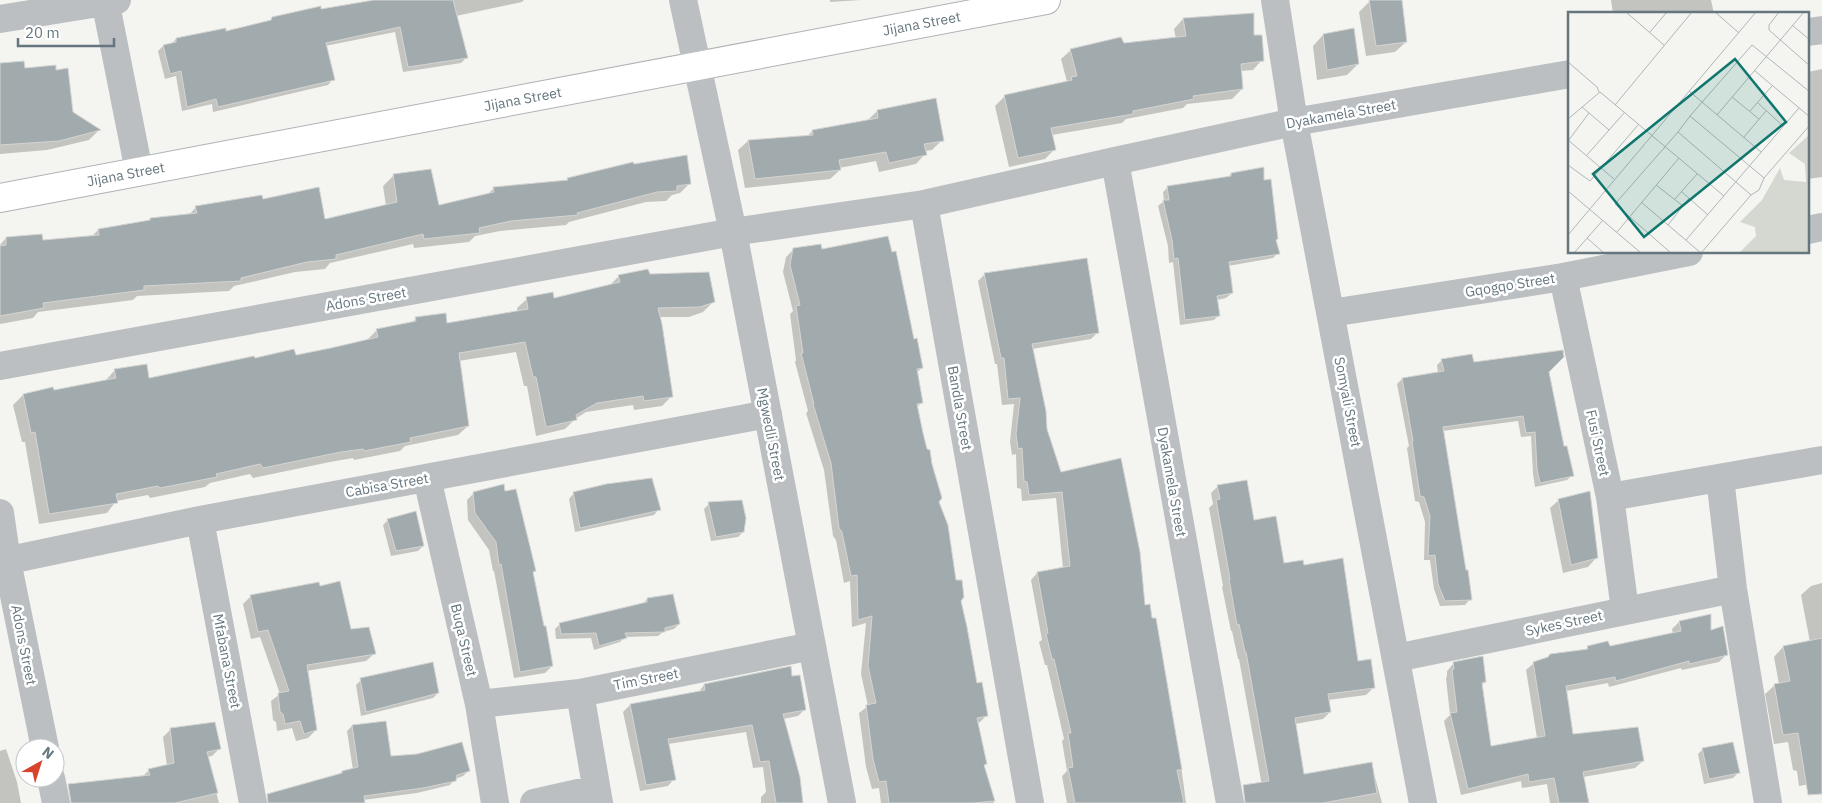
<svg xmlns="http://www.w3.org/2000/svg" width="1822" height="803" viewBox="0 0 1822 803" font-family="'IBM Plex Sans',sans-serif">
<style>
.shadow{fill:#0003}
.building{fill:#a1abae;stroke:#d5d5d3}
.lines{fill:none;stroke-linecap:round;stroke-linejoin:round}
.secondary-casing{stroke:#adb3b7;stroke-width:30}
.street{stroke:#bbbfc2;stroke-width:28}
.secondary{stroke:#fff;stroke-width:28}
.labels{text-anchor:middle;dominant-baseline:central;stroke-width:5;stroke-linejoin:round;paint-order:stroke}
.street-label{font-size:14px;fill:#65767f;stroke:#fff}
.inset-road{fill:none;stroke:#aeb7b9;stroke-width:1}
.view{fill:#0f766e;fill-opacity:0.15;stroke:#0f766e;stroke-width:2.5}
.inset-edge{fill:none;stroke:#65767f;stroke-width:2.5}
</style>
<rect width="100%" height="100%" fill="#f4f4f0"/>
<!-- shadow -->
<path class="shadow" d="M378 0H524L522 2 456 16 466 58 461 63 403 72 395 32 325 46 333 79 328 85 213 112 212 104 182 111 176 76 165 79 158 51 163 46 171 44 176 39 225 32 270 21 273 18Z
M830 0H861L830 2Z
M1380 0H1401L1406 42 1395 52 1366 56 1359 12 1370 1Z
M1611 0H1711L1714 14H1613Z
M1183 19 1252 36 1262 60 1253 70 1240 71 1242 89 1232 99 1187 104 1183 108 1126 119 1122 123 1052 135 1055 149 1045 159 1009 167 995 106 1005 96 1067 82 1061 59 1071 50 1176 39 1174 29Z
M1323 35 1358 64 1347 75 1317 80 1313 46Z
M0 64 24 70 55 71 71 112 99 130 89 140 47 150 0 154Z
M1822 69V177L1808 179V72Z
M877 111 942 140 932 150 925 151V154L916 164 879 172 876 161 839 168 840 170 830 179 745 188 738 150 748 141 808 136 812 131 867 121Z
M633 166 690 183 680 193 672 195 666 201 646 202 569 222 566 225 500 231 475 236 469 242 414 248 413 244 330 263 325 269 295 272 234 286 229 291 137 296 133 300 38 312 33 318 0 324V245L6 238 42 242 91 237 98 230 188 216 196 207 262 200 324 220 386 206 383 186 393 176 438 206 487 195 494 188 566 181 568 179Z
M1231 174 1263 182 1278 253 1273 258 1228 266 1232 293 1226 298 1217 300 1219 315 1214 320 1180 325 1173 262 1169 263 1168 246 1158 206 1164 201 1163 192 1168 187 1228 177Z
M794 249 821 250 913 340 922 368 916 373 922 402 917 407 960 601 975 684 987 715 980 722 977 723 985 764 983 766 994 803H881L879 788 872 789 866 767 859 713 868 706 861 674 866 623 852 627 850 581 844 583 836 540 833 536 824 470 806 413 808 411 795 362 796 360 790 314 793 311 783 272 786 257Z
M985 274 1098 332 1091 339 1032 349 1046 429 1060 474 1144 606 1179 750 1186 803H1067L1062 776 1067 771 1062 741 1064 739 1047 665H1045L1039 642 1042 640 1031 580 1037 573 1063 569 1056 498 1022 501 1021 489 1017 488 1016 454 1012 455 1010 442 1014 404 1002 405 997 364H995L978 281Z
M619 276H649L713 302 703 312 689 317H660L671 397 662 406 634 410 633 405 586 412 575 419 565 429 536 436 527 386H524L516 352 458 361 468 426 458 435 405 446 400 451 354 460 353 458 330 462 253 478 250 474 210 483 205 487 150 498 148 495 116 501 107 513 39 524 25 442H22L13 405 23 395 53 392 105 381 115 370 148 380 254 360 295 356 367 340 377 330 411 324 416 318 446 324 518 312 517 308 527 299H554L609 286Z
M1442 360 1548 371 1563 448 1572 475 1567 480 1535 487 1533 474 1531 436 1521 437 1518 421 1442 431 1470 599 1465 605 1440 606 1434 589 1430 560H1424L1425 522 1419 502 1415 501 1407 448 1409 446 1397 384 1402 379 1438 373 1437 365Z
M1218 486 1253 521 1283 564 1357 662 1373 688 1366 695 1328 700 1330 712 1323 719 1295 724 1303 776 1375 777 1382 803H1260L1262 786 1239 659H1238L1232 631H1231L1222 587 1223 586 1209 508 1213 504 1211 493Z
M504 492 535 570 532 573 552 666 545 673 514 678 494 571H493L489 550 468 520 467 500 474 493Z
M574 493 659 509 654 515 575 532 569 499Z
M1559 500 1596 558 1588 567 1563 573 1550 508Z
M709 504 743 532 738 537 711 541 704 509Z
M388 520 423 546 418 551 391 556 383 525Z
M1822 583V782L1799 786 1797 771 1793 770 1788 742 1774 744 1765 694 1775 685 1779 684 1774 657 1783 647 1810 642 1801 595 1811 586Z
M251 596 350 631 374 654 366 661 306 671 316 730 308 738 296 741 292 728 277 731 276 722 273 720 271 701 280 694 260 637 251 639 243 604Z
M647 599 679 624 674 629 663 632 658 636 625 637 620 642 594 650 591 638 556 639 555 629 560 624 642 605Z
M1679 622 1710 631 1727 654 1719 662 1682 670 1681 668 1609 687 1608 683 1566 691 1572 735 1643 761 1635 768 1583 777 1588 803H1550L1547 784 1522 788 1521 781 1461 795 1444 721 1450 715 1446 678 1447 676V671L1454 663 1485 682 1481 686 1490 747 1537 738 1526 670 1534 663 1584 651 1588 647 1610 648 1673 634 1672 629Z
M790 677 804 710 798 716 783 719 802 803H761V797L766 792 763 767 753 768 746 732 668 744 674 779 668 786 640 791 623 712 630 705 698 693 704 685Z
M361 680 438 693 433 698 361 716 356 685Z
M385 722 390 757 468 771 463 776 455 779 450 785 417 793 363 800V803H292L342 772 353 770 347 731 352 726Z
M170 730 219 749 212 756 207 757 219 803H95L142 777 149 770 167 766 163 737Z
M6 749 17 782 21 803H0V751Z
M1703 749 1738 773 1733 778 1704 784 1698 754Z"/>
<!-- building -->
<path class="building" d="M374 0H453L468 58 408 67 400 27 326 43 335 80 218 107 216 99 187 107 181 71 170 74 163 45 176 42V38L226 28V31L271 20 272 17 321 6V9Z
M1369 0H1402L1407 42 1376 46Z
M1254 13V35H1262L1264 61 1241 64 1243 89 1193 96 1194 99 1133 111V114L1051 128 1056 150 1018 158 1004 95 1072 80 1071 77 1077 76 1070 49 1121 37 1124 43 1186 36 1183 18Z
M1354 28 1359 64 1327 70 1323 34Z
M24 61 25 68 56 65V70L68 68 73 112 101 130 59 141 0 145V63Z
M936 98 944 141 924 144 927 155 889 163 886 152 839 160 841 170 755 179 748 140 813 135 812 130 878 118 877 110Z
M687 155 691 184 677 186V191L657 192 577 213 578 215 511 221 479 228 480 233 424 239 423 234 336 255V259L307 262 241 278V281L144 286V290L43 303 44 308 0 316V246L6 245V237L42 234 43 240 99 235 98 229 150 220V218L197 213 195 206 262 195 263 199 319 187 325 219 397 202 393 174 431 169 439 205 494 192 493 187 568 180 567 178 633 162 634 164Z
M1264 167V180L1271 179 1278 239 1276 240 1280 254 1229 262 1233 293 1217 296 1220 316 1185 320 1178 258 1174 259 1172 240 1163 200H1169L1167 186 1231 176V173Z
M888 236 892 252 896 251 914 339 917 338 923 368 917 369 923 403 917 404 923 433 927 449 930 450 932 464 942 498 939 502 948 525 956 580H962L964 597 961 601 967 627 977 683 982 682 988 716 977 718 987 764 984 765 995 801 973 803H889L886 781 879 782 873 759 866 705 876 703 868 666 872 616 858 620 857 575 851 576 842 532 839 528 831 463 813 404H814L801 353H803L796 306 800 305 790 265 793 248 821 244 822 249Z
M1087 258 1099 333 1032 344 1046 411 1047 429 1061 472 1121 458 1140 552 1145 605 1150 604 1152 618H1156L1182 770H1177L1184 803H1075L1068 768 1073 767 1068 733H1071L1054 659H1052L1046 634 1048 633 1037 572 1070 566 1062 492 1029 495 1027 482 1024 481 1022 448 1018 449 1016 434 1020 398 1008 399 1004 358H1001L984 273Z
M648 269 650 274 709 272 715 302 700 307 658 308 662 324 673 397 644 401 643 396 597 403 576 415 577 420 546 427 536 377H533L525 342 459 353 469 426 410 438 411 442 364 451 363 449 341 452 263 468 260 464 216 474 217 477 160 488 158 486 116 494 118 503 49 514 35 432 31 433 23 394 53 387 54 390 116 378 114 369 147 364 149 378 254 356 255 358 294 349 296 355 331 348 378 337 376 329 416 321 415 317 446 313 447 323 528 309 526 297 553 292 554 298 620 282 618 275Z
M1563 350 1564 357 1549 372 1564 446H1567L1574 476 1540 483 1537 469 1535 432 1526 433 1523 416 1443 427 1466 570H1468L1472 600 1445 601 1438 584 1435 555 1428 556 1430 516 1424 497 1420 496 1412 441H1413L1402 378 1444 371 1441 359 1472 354 1474 362Z
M652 478 661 510 580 528 573 492 606 484Z
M1247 480 1254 520 1276 516 1284 563 1303 560 1304 565 1343 558 1358 661 1371 659 1375 688 1328 694 1331 712 1295 718 1304 774 1372 762 1377 793 1323 803H1245L1243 785 1269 781 1246 652H1245L1239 624 1237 625 1229 579H1230L1216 500 1220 499 1217 485Z
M504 484 505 491 516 489 536 571 533 572 544 626H546L553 666 520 672 501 564 499 565 496 542 475 513 473 492Z
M1590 491 1598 558 1571 565 1558 499Z
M742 500 746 518 744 532 716 537 708 502Z
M416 511 424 546 396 551 387 519Z
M340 581 351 629 369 627 376 654 307 665 317 730 304 734 300 721 285 724 283 714 280 712 278 693 289 691 268 630 258 632 250 595 319 582 320 586Z
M673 594 680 624 665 628V632L625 633 627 638 599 646 596 633 561 634 559 623 647 602V598Z
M1711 614V630L1723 626 1728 655 1689 664V661L1616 681 1615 677 1566 686 1573 734 1638 727 1644 761 1583 772 1589 803H1559L1554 778 1529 782 1528 774 1468 789 1450 713 1457 712 1452 670 1454 669 1453 662 1483 656 1486 682 1482 683 1491 746 1545 736 1533 662 1548 657 1550 654 1588 649 1587 646 1608 641 1610 646 1681 631 1679 621Z
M1822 638V794L1808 795 1798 733 1783 735 1774 684 1790 681 1783 646Z
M433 662 439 693 366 712 360 678Z
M791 666 792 676 800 675 806 710 783 714 800 777 803 803H776L769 761 760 762 752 725 668 739 676 780 646 785 630 704 705 690 704 684Z
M386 721 391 756 417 754 462 742 470 771 457 775 456 781 423 788 364 796 365 803H268L267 794 342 773V771L358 767 352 725Z
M215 722 221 749 207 752 218 793 175 803H71L68 784 150 775 148 769 174 763 170 728Z
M1733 742 1740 773 1709 779 1702 748Z"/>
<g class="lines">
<!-- secondary casing -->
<g class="secondary-casing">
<g id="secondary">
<path id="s1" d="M0 198 1046 0"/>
</g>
</g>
<!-- street -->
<path class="street" d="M105 0 139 171
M683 0 733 232 842 803
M1275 0 1294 122 1423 803
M0 19 117 0
M1808 32 1822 30
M924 204 1115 161
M1808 230 1822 227
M1563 277 1610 497 1625 610
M1331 313 1563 277 1689 252
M0 366 733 232 924 204 1030 803
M427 478 479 704 495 803
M1720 478 1733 589 1768 803
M1610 497 1822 460
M0 513 7 561 45 748
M200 520 253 803
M0 562 200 520 768 414
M1396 658 1733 589
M580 693 599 803
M479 704 580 693 812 646
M51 778 56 803
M534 803 596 789
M1230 803 1115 161 1294 122 1570 74"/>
<!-- secondary -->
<use href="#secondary" class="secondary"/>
</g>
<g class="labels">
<!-- street labels -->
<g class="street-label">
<text stroke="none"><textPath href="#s1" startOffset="938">Jijana Street</textPath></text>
<text stroke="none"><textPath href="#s1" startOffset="532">Jijana Street</textPath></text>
<text transform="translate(1341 114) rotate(-10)">Dyakamela Street</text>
<text stroke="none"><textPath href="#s1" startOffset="128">Jijana Street</textPath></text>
<text transform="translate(1510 285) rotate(-9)">Gqogqo Street</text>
<text transform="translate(366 299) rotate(-10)">Adons Street</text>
<text transform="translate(1348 402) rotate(79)">Somyali Street</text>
<text transform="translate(960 408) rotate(80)">Bandla Street</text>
<text transform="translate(771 434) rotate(79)">Mgwedli Street</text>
<text transform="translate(1598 443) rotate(78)">Fusi Street</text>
<text transform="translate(1172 482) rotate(80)">Dyakamela Street</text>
<text transform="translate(387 485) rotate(-10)">Cabisa Street</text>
<text transform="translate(1564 623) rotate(-12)">Sykes Street</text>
<text transform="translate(464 640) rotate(77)">Buqa Street</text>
<text transform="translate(24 645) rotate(79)">Adons Street</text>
<text transform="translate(227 661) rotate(79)">Mfabana Street</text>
<text transform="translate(646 679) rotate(-11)">Tim Street</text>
</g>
</g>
<!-- overview -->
<g transform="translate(1568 12)">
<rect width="241" height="241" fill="#f4f4f0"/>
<path d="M241 123V241H171L188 224 187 215 172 210 194 188 212 156 216 168 238 170 237 152 221 141Z" fill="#d4d8d0"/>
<path class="inset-road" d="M58 0 96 33M147 0 171 21M211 0 201 13V18L242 54M224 13 242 28M82 20 99 0M0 50 29 75 31 80M187 59 242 105M121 79 193 140M242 80 184 33 122 104 196 166 242 113M164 85 191 107M190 91 215 114M47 93 124 0M14 95 41 118M182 99 204 74M149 103 236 0M0 107 32 80 156 184M110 120 122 104M176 125 198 99M0 128 46 167M0 129 21 101M19 143 56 101M0 153 22 169 70 113M88 173 115 194M0 179 73 241M114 180 140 203M183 183 191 178 196 166M107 187 129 162M73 190 133 241M100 213 121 186M49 220 111 146M0 223 188 0M19 226 36 241M118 228 231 96M6 241 35 208M103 241 47 192 110 120 183 183 133 241"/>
<path class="view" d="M167 47 218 110 76 225 25 162Z"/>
<rect width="241" height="241" class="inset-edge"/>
</g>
<!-- north arrow -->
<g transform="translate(40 763) rotate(39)"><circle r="24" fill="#ffffff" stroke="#c1c8cc"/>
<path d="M0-4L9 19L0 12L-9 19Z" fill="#d6442e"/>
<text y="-8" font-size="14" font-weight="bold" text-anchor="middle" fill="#65767f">N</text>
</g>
<!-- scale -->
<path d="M18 38v8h96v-8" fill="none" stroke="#65767f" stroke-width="2.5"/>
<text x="25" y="38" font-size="15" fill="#65767f" stroke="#ffffff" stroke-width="4" paint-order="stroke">20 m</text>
</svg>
